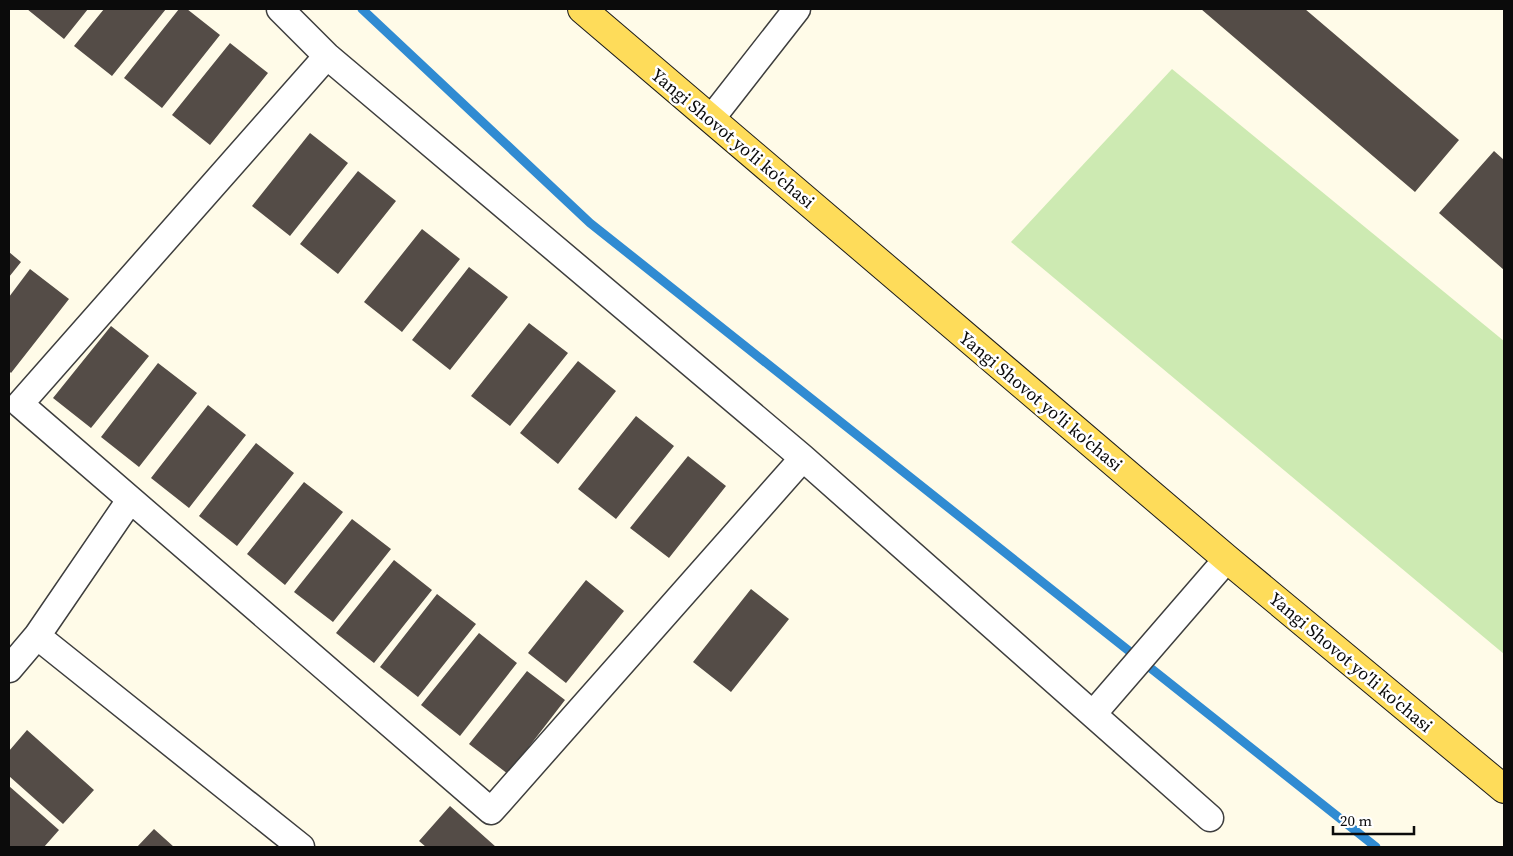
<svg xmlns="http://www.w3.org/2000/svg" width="1513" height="856" viewBox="0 0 1513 856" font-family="'Source Serif 4',serif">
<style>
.green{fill:#cdeab2}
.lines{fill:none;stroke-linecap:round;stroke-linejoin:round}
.stream{stroke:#308bd2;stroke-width:9}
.building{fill:#544c47}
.street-casing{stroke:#3e3e3e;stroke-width:29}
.primary-casing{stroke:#1c1c1c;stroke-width:30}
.street{stroke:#fff;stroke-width:26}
.primary{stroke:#fedc5a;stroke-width:28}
.labels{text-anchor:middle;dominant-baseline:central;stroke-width:5;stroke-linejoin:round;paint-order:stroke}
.street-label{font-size:18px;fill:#0b0b0b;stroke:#fff}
</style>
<rect width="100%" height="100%" fill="#fffbe8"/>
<!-- green -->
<path class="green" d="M1172 69 1504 341V654L1011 242Z"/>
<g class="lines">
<!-- stream -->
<path class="stream" d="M362 9 590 223 1376 847"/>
</g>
<!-- building -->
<path class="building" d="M27 9H88L64 39Z
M104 9H166L112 76 74 46Z
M179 9H187L220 35 162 108 124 78Z
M1201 9H1305L1459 140 1415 192Z
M230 43 268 73 210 145 172 115Z
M310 133 348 163 290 236 252 206Z
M1494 151 1504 160V270L1439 213Z
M358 171 396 201 338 274 300 244Z
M422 229 460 259 402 332 364 302Z
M9 252 21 262 9 277Z
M469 267 508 297 450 370 412 340Z
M30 269 69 299 11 373 9 371V297Z
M529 323 568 353 510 426 471 396Z
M111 326 149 356 91 428 53 398Z
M578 361 616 391 558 464 520 433Z
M158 363 197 393 139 467 101 437Z
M208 405 246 435 189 508 151 478Z
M636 416 674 446 616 519 578 489Z
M256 443 294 473 237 546 199 516Z
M688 456 726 486 669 558 630 528Z
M304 482 343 512 285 585 247 554Z
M352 519 391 549 333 622 294 592Z
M394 560 432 590 374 663 336 633Z
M586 580 624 611 566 683 528 653Z
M751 589 789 619 731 692 693 662Z
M437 594 476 624 418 697 380 667Z
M479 633 517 663 460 736 421 705Z
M527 671 565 700 508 774 469 744Z
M27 730 94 790 63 824 9 776V751Z
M9 786 59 830 44 847H9Z
M450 806 496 847H426L419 841Z
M154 829 174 847H137Z"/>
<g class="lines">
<!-- street casing -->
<g class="street-casing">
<path id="street" d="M280 9 327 56 803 458 1210 818
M327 56 20 404 491 811 803 458
M711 119 797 9
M37 636 301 847
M9 669 37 636 130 500
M1093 714 1227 559"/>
</g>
<!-- primary casing -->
<g class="primary-casing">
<path id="primary" d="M582 9 1227 559 1504 789"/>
</g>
<!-- street -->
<use href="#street" class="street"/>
<!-- primary -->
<use href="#primary" class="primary"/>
</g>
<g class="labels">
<!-- street labels -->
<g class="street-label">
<text transform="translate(733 138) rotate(40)">Yangi Shovot yo'li ko'chasi</text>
<text transform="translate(1041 401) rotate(40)">Yangi Shovot yo'li ko'chasi</text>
<text transform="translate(1351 662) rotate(40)">Yangi Shovot yo'li ko'chasi</text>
</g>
</g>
<!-- border -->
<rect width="1513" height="856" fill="none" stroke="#0b0b0b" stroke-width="20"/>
<!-- scale -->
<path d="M1333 826v8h81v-8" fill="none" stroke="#0b0b0b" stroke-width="2.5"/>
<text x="1340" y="826" font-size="15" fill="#0b0b0b" stroke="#ffffff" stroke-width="4" paint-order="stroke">20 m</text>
</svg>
